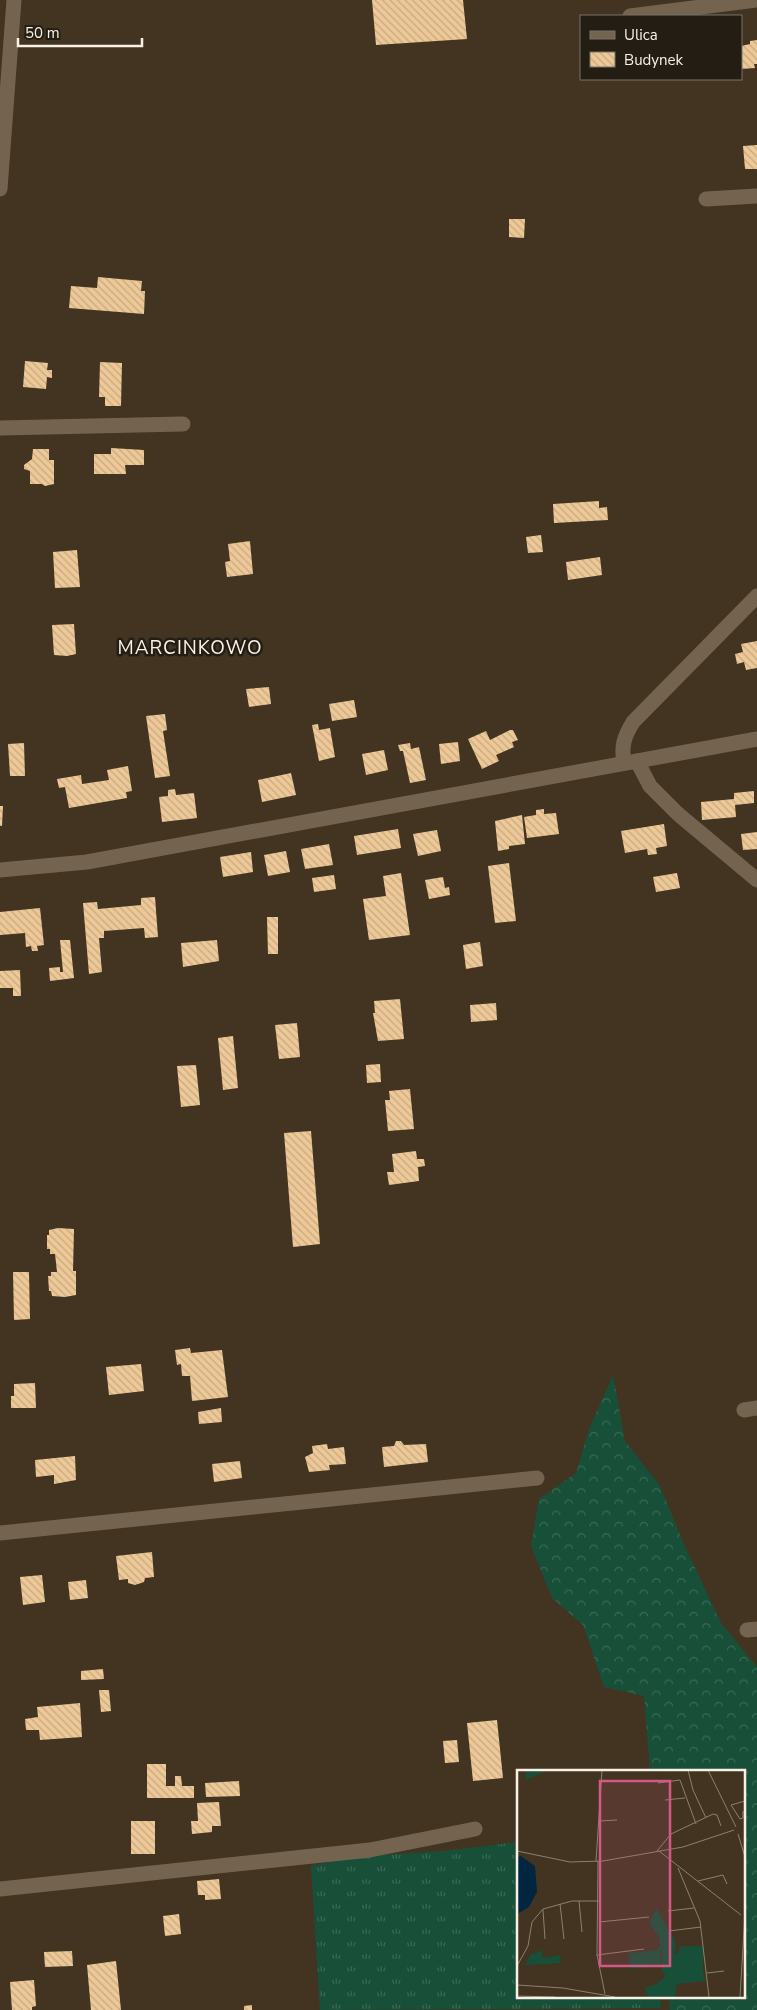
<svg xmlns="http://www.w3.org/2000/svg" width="757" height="2010" viewBox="0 0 757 2010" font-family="'Nunito Sans',sans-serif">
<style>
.grass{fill:url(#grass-tufts)}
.forest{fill:url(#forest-crowns)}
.building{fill:url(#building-back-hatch)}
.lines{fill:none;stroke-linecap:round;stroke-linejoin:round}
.minor{stroke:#74644f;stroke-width:15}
.tertiary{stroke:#74644f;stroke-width:15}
.labels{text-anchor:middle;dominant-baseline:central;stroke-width:5;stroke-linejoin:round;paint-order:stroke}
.quarter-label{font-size:19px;letter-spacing:1px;fill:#faf1e5;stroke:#231d14}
.inset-road{fill:none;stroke:#8c806f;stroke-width:1}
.view{fill:#d35984;fill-opacity:0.15;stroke:#d35984;stroke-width:2.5}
.inset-edge{fill:none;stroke:#faf1e5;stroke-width:2.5}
</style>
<defs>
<pattern id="grass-tufts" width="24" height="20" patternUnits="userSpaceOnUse" patternTransform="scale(1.25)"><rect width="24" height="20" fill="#184f38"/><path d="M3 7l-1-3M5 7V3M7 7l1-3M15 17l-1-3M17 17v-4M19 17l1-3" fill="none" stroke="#3a6955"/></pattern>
<pattern id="forest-crowns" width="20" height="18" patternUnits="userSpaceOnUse" patternTransform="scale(1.25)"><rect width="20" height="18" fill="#184f38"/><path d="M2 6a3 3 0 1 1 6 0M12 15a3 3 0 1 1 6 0" fill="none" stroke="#3a6955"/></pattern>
<pattern id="building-back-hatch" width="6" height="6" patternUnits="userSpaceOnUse" patternTransform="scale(1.25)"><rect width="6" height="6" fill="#eec997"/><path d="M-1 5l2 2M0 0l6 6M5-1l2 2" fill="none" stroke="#c5a982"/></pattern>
</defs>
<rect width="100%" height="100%" fill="#423421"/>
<!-- grass -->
<path class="grass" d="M518 1842V1996H660L661 2008 320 2010 311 1866 351 1857 443 1851Z"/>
<!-- forest -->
<path class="forest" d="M613 1375 625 1441 660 1486 683 1542 721 1623 757 1667V2010H670L668 1996H743V1771H650L644 1696 604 1687 583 1625 552 1598 531 1546 539 1499 576 1473 589 1429Z"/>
<!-- building -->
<path class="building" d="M372 0H463L467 39 376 45Z
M757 40V64H754L755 68 741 69V46L750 44V41Z
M757 145V169H745L743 146Z
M509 219H525L524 238 509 237Z
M98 277 142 281 141 291H145L144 314 69 308 71 286 97 288Z
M25 361 48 363 47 370H52V378L47 377 46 389 23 387Z
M100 362 122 363 121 406H105V397H99Z
M111 448 144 450V465H125L126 474H94V454H111Z
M33 449H49V460H54V484L45 486 42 484H30V471L24 469V465L32 459Z
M599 501V508L607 507 608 520 554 523 553 504Z
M541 535 543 552 528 553 526 537Z
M250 541 253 574 227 577 225 562 230 561 228 544Z
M77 550 80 587 55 588 53 552Z
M600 557 602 575 568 580 566 562Z
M74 624 76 654 67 656 54 655 52 625Z
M757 641V668L746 670 744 662 737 664 735 654 743 652 741 644Z
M269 687 271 704 249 707 246 689Z
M354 700 357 717 332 721 329 704Z
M165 714 167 730 163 731 170 776 155 778 146 716Z
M318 724 319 730 330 728 335 757 319 761 312 725Z
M510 730H513L518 740 512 742 514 747 496 755 499 761 482 769 468 739 486 731 490 740Z
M458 742 460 761 441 764 439 744Z
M24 743 25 776H10L8 744Z
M410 743 411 749 419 747 426 780 410 783 403 751H400L398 745Z
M384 750 388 770 366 775 362 754Z
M128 766 132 791 126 792 127 798 69 808 65 787 59 788 57 779 81 775 82 784 109 780 107 770Z
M291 773 296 795 262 802 258 780Z
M175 789 176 795 194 793 197 818 162 822 159 797 168 796V790Z
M754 791V803L735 805 736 817 702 820 701 802 734 799V793Z
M0 806H3L2 826H0Z
M544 809V814L556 813 559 834 527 838 524 817 536 815V810Z
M522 815 525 844 509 846V849L498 851 495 821Z
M664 824 667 846 656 848 657 854 648 855 647 849 625 853 621 831Z
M398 829 401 848 357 855 354 836Z
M437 830 441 851 418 856 413 834Z
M757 832V849L743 850 741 834Z
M329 844 333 865 305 869 301 849Z
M286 851 290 872 268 876 264 855Z
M251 852 253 872 223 877 220 857Z
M509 863 516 921 495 923 488 866Z
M401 873 410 935 369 940 363 899 386 896 383 876Z
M677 873 680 888 656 892 653 877Z
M334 875 336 889 314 892 312 878Z
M443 877 445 888 449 887 450 895 429 899 425 880Z
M155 897 158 937 145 938 144 928 104 931V938H99L102 972 89 974 83 903 97 902 98 909 141 905V898Z
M40 908 44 945 37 946 38 951H32L31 946 26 947 25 933 0 935V912Z
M267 917H278V954H268Z
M60 940H70L74 978 50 981 49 968 60 967V972H63Z
M217 940 219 961 183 967 181 943Z
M480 942 483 966 466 969 463 945Z
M20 970 21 996H13V988H0V971Z
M400 999 404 1039 378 1041 373 1013H375L374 1001Z
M496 1003 497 1020 471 1022 470 1005Z
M297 1023 300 1057 279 1059 275 1025Z
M233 1036 238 1088 223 1090 218 1038Z
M380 1064 381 1082 367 1083 366 1065Z
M196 1065 200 1105 181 1107 177 1066Z
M410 1089 414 1129 388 1131 385 1100H390L389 1091Z
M311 1131 320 1244 293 1247 284 1133Z
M416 1151 417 1159H424L425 1166 418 1167 419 1181 389 1185 387 1172H394L392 1154Z
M58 1228 74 1229 73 1271H76V1295L65 1297 52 1296 51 1291H49L48 1276H51V1272H57L55 1254H50V1249H47V1235H49V1230Z
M13 1272H29L30 1319 14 1320Z
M190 1348 191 1353 222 1350 228 1397 192 1401 190 1376H182L181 1364 177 1365 175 1350Z
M141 1364 144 1391 109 1395 106 1367Z
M35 1383 36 1408H11V1396H14V1384Z
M221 1408 222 1422 199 1424 198 1412Z
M396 1441H401L404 1445 426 1444 428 1462 384 1467 382 1447 394 1446Z
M327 1444 328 1449 344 1447 346 1464 329 1465 330 1470 309 1472 305 1457 313 1453 312 1446Z
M75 1456 76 1480 54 1484V1475L36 1477 35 1460Z
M240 1461 242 1478 214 1482 212 1464Z
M152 1552 154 1577 145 1578 144 1582 135 1585 128 1583V1579L119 1580 116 1556Z
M42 1575 45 1602 23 1605 20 1577Z
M86 1580 88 1598 70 1600 68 1582Z
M103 1669 104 1679 81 1680V1671Z
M99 1690H109L111 1711 101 1712Z
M80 1703 82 1737 40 1740 39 1730H26L25 1719 38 1717 37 1707Z
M497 1720 503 1778 473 1781 467 1723Z
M457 1740 459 1762 445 1763 443 1741Z
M147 1764H166V1786H175V1776H181L182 1786H194V1798H147Z
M239 1781 240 1796 206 1797 205 1783Z
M219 1802 221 1826H212V1832L192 1834 191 1821H198L197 1803Z
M131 1821H155V1854H131Z
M219 1879 221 1899 205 1900V1895H198L197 1881Z
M179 1914 181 1934 165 1936 163 1916Z
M72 1951 73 1966 45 1967 44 1952Z
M116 1961 121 2010H91L87 1965Z
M34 1980 36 2006 32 2007V2010H12L10 1982Z
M252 2005V2010H244V2006Z"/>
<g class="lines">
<!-- minor -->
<path class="minor" d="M630 16 756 0
M0 189 14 0
M706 199 757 196
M0 428 183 424
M637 761 650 786 678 814 757 880
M624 763C621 746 624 737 633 722L757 596
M744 1410 757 1408
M0 1533 537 1478
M747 1630 757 1629
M0 1889 370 1850 475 1829"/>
<!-- tertiary -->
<path class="tertiary" d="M0 870 87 862 757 739"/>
</g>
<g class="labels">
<!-- quarter labels -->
<g class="quarter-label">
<text x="190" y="648">MARCINKOWO</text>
</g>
</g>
<!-- overview -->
<g transform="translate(517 1770)">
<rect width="228" height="228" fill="#423421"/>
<path d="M8 0H31L9 10ZM143 180 144 196 113 199 112 183Z" fill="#184f38"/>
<path d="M139 138 158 170V183L161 184 163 176H186V201L189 211 160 214 158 227H132L128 220 129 217 138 215 149 206 145 201 144 180 136 181 143 177 142 167 132 153ZM26 180 25 188 43 185 44 193 8 195 13 185Z" fill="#184f38"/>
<path d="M4 86 18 96 20 122 12 137 0 144V87Z" fill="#032640"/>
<path class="inset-road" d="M171 0 176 20 189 48M191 0 219 57M141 13 163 10 179 54M148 30 168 28M226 41V48L223 49 214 35 228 31M82 51 100 50M221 64 228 87M0 81 53 92 86 91 166 77 217 60M140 81 154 64 196 44 200 45 204 56M142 81 224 145M79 91 85 0M81 91 80 185 88 224M161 98 183 151 192 227M181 111 206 105 210 114M62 131 65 162M43 134 47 169M26 140 28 169M151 141 177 138M82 152 132 147M152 161 184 157M80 185 127 179M0 196 11 176 15 152 26 139 55 131H82M190 203 207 201M0 215 46 218 98 227M0 226 38 227M223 227 228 144"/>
<path class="view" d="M83 11H153V196H83Z"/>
<rect width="228" height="228" class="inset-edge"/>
</g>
<!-- legend -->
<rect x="580" y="15" width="162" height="65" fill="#231d14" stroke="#797268"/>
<rect x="590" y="31" width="25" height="8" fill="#74644f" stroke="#797268"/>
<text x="624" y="40" font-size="15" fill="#faf1e5">Ulica</text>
<rect x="590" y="52" width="25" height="15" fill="url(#building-back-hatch)" stroke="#797268"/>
<text x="624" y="65" font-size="15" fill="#faf1e5">Budynek</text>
<!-- scale -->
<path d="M18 38v8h124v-8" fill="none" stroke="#faf1e5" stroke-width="2.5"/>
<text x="25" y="38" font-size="15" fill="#faf1e5" stroke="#231d14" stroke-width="4" paint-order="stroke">50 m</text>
</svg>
